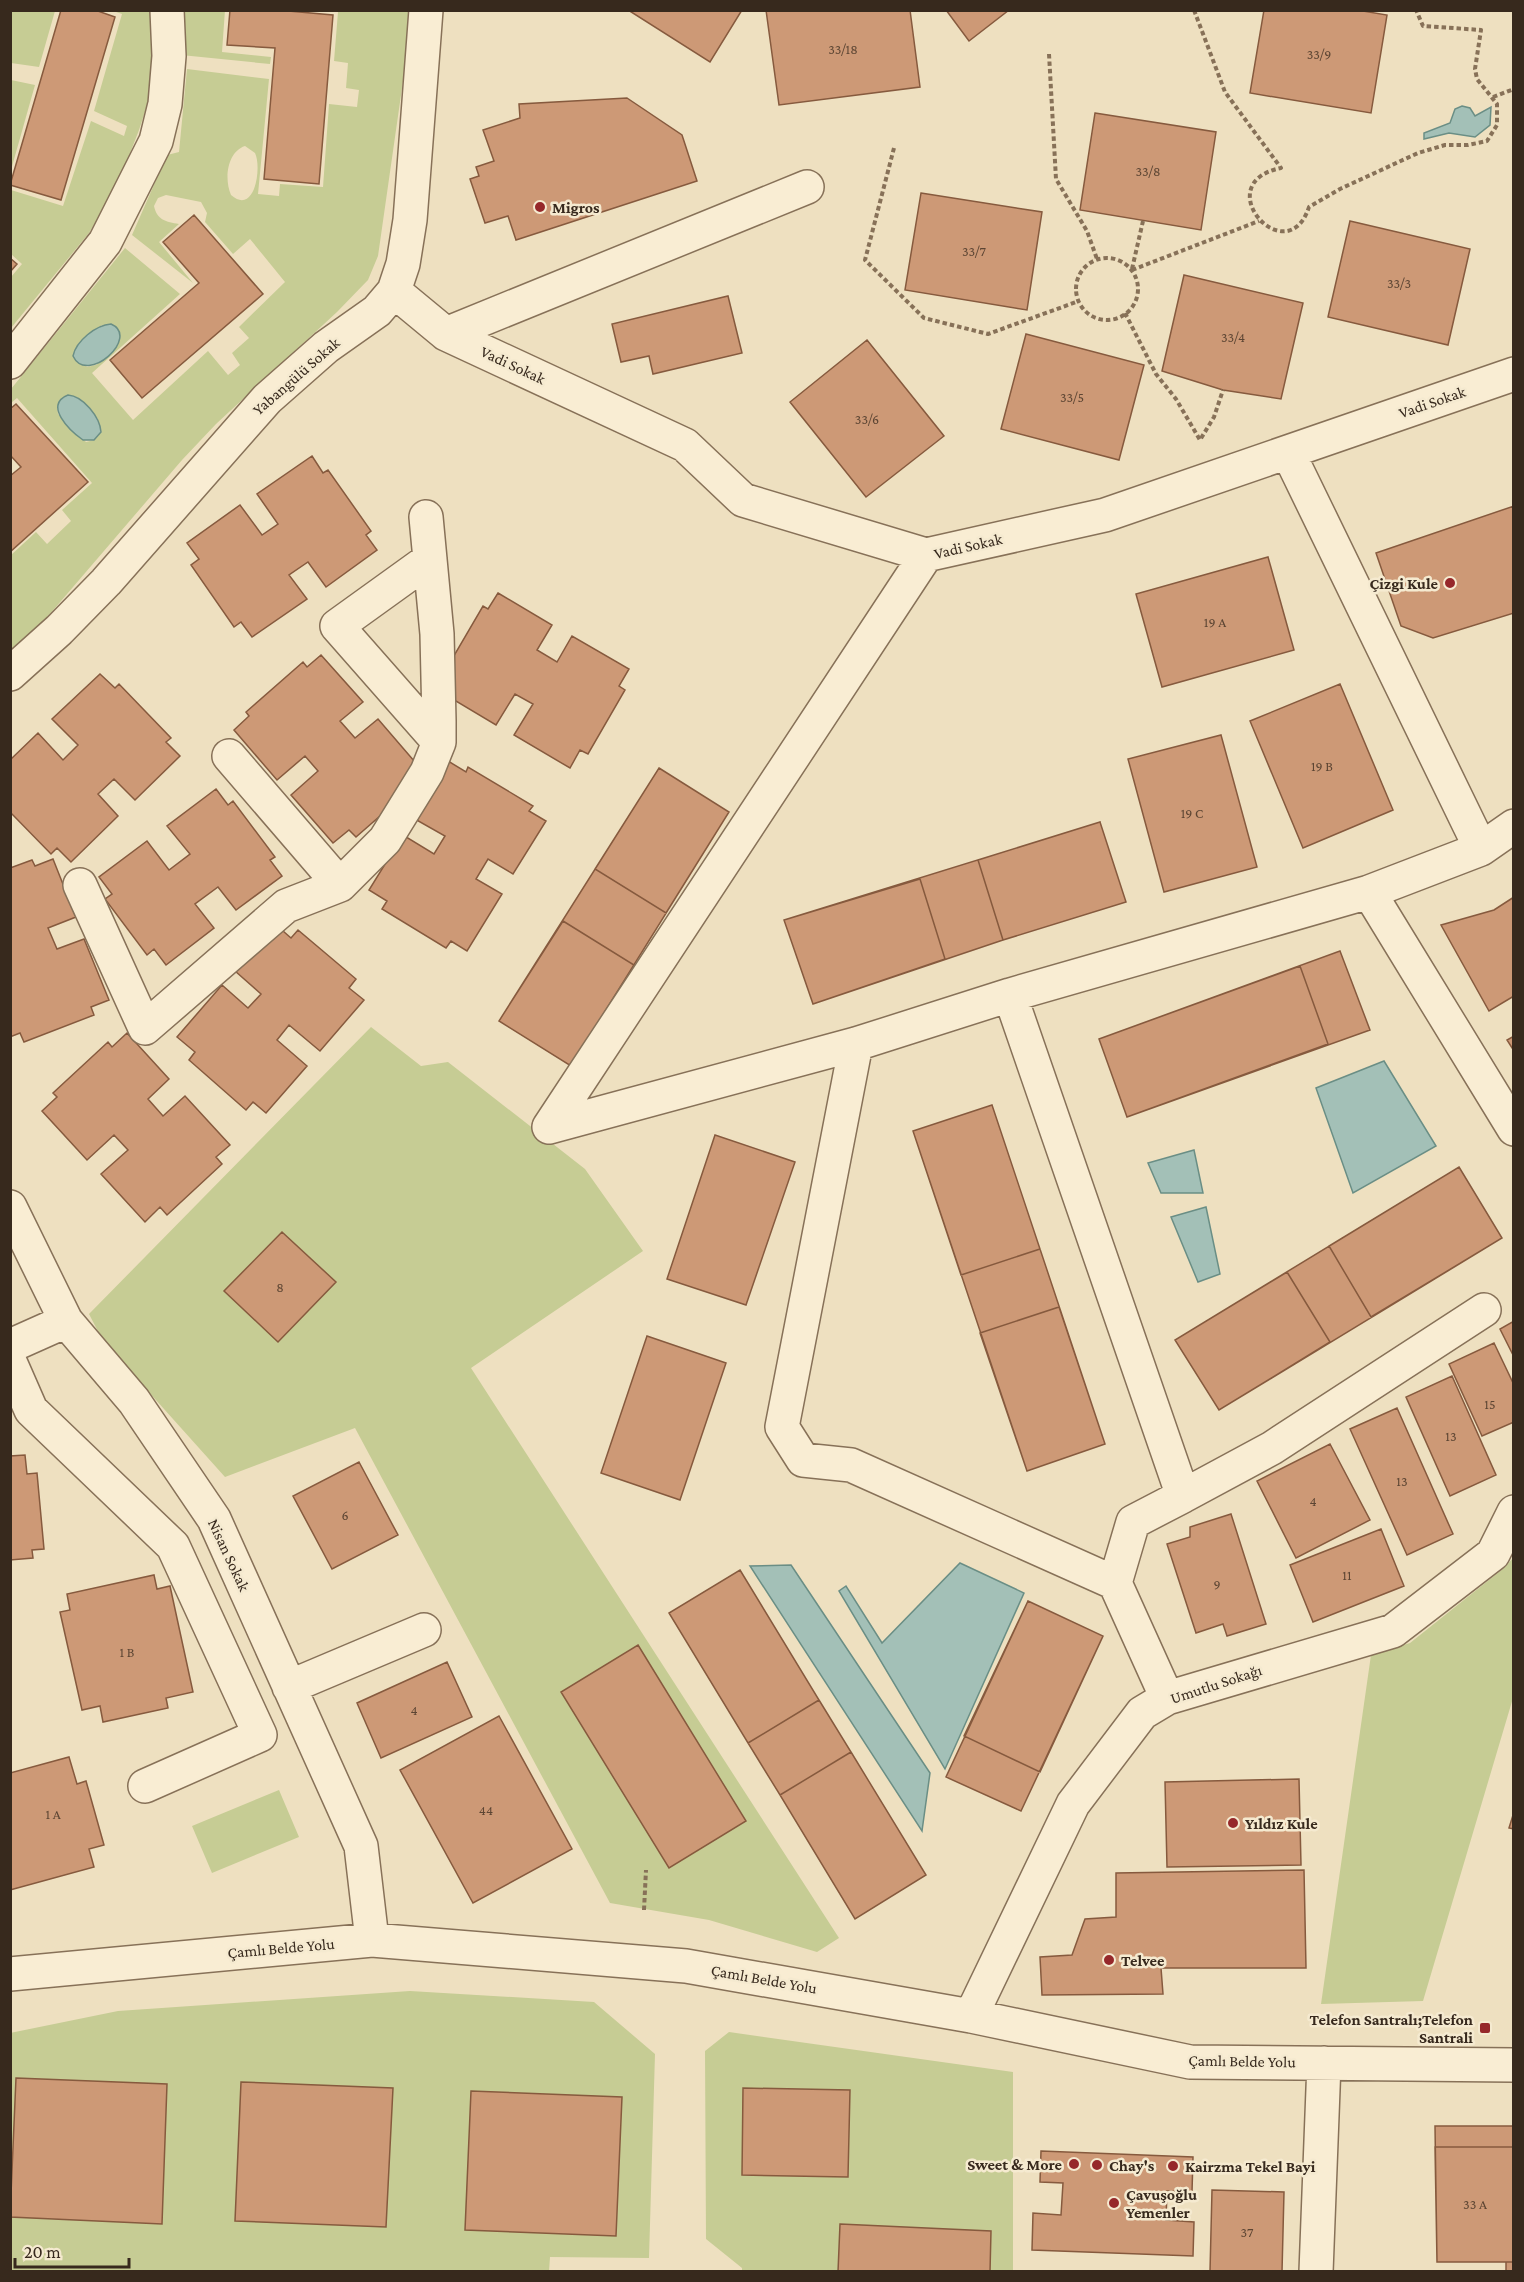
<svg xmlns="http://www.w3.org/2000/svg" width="1524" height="2282" viewBox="0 0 1524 2282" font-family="'Crimson Pro',serif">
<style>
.green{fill:#c6cc94;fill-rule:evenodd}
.water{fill:#a3c0b7;stroke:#6a8e85;stroke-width:1.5}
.building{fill:#cd9976;stroke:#865a3e;stroke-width:1.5}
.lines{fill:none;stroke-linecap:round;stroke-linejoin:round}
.minor-casing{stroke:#877158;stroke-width:36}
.path{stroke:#877158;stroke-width:4;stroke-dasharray:4.5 3;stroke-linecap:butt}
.minor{stroke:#f9edd3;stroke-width:33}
.poi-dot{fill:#96282a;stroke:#f5ead0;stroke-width:2}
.labels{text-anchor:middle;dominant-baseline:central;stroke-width:5;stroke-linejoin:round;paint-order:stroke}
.number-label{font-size:14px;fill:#5c4533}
.poi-label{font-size:16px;font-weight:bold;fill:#37291d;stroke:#f5ead0;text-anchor:start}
.street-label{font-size:16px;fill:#37291d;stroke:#f5ead0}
</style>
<rect width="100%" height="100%" fill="#eee0c0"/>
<!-- green -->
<path class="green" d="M225 10 222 52 271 57 270 64 181 55 184 11Z
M10 11H55L39 67 11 63Z
M113 11H151L152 80 149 99 139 130 117 187 89 233 11 328V277L22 264 11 254V190L63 206 91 121 124 136 127 126 94 111 122 14Z
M317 11H410L407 53 378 256 368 280 337 312 216 424 182 460 43 622 11 650V555L36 532 47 544 71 521 62 510 92 483 17 398 11 403V389L125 248 180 294 92 373 133 420 208 351 228 375 240 365 232 353 249 338 239 327 285 282 250 239 233 254 205 222 207 213 201 202 166 195 158 198 154 206C157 220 166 222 179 224L159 242 193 283 132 235 167 155 179 152 187 69 269 79 258 194 279 196 280 184 323 187 329 104 357 107 359 90 346 88 348 63 334 61 338 12ZM245 146 255 153C262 167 255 216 231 195 224 179 227 152 245 146ZM102 325 116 348 96 365 87 367 74 352 78 344ZM77 397 98 419 99 435 94 440 86 442 58 414 57 406Z
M11 80 35 85 11 170 10 80Z
M371 1027 421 1066 448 1062 585 1169 643 1251 471 1368 839 1938 817 1952 709 1920 610 1903 355 1428 225 1477 103 1341 89 1314Z
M1513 1558V1698L1423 2001 1321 2004 1371 1655 1410 1643 1504 1568Z
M279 1790 299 1837 212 1873 192 1826Z
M410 1991 594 2002 655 2054 649 2258 550 2257 549 2272 11 2271 10 2033 118 2011Z
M729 2032 1013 2072V2271H742V2268L706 2239 705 2051Z"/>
<!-- water -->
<path class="water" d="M1462 106 1470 108 1475 116 1491 107 1490 125 1475 137 1449 133 1424 139V133L1450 123 1455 109Z
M111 324C141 337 87 386 73 356 76 341 96 325 111 324Z
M68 395C83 396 100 417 101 432L94 440H83C70 431 43 405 68 395Z
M1384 1061 1436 1146 1353 1193 1316 1088Z
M1194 1150 1203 1193H1161L1148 1163Z
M1206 1207 1220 1274 1198 1282 1171 1217Z
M960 1563 1024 1593 945 1769 839 1591 846 1586 882 1643Z
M791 1565 930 1773 922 1831 750 1566Z"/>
<!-- building -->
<path class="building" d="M61 10H95L115 17 61 200 10 185Z
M230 10H277L333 15 319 184 264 179 275 48 227 45Z
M628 10H742L710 62Z
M766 10H910L920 87 779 105Z
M946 10H1009L969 41Z
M1264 10H1357L1387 15 1371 113 1250 93Z
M627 98 682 135 697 181 516 240 508 216 485 223 470 179 479 176 476 167 494 161 483 130 520 118 519 104Z
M1095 113 1216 132 1201 230 1080 210Z
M921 193 1042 212 1027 310 905 290Z
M194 215 263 294 142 398 110 360 199 283 163 242Z
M1350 221 1470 249 1448 345 1328 317Z
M10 258 17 264 10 272Z
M1184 275 1303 303 1281 399 1223 390 1162 371Z
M728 296 742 353 653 374 649 356 621 362 612 324Z
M1026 334 1144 365 1119 460 1001 429Z
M867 340 944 436 866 497 790 402Z
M16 404 88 482 10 552V476L21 467 10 455V409Z
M312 456 323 473 328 470 371 531 366 535 377 550 326 587 308 562 289 575 307 599 252 637 241 622 234 627 191 565 199 559 187 543 240 505 262 535 278 524 257 494Z
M1514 506V613L1433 638 1401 626 1376 553Z
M1268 557 1294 650 1162 687 1136 594Z
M498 593 552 625 537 650 557 662 572 636 629 669 619 686 625 690 588 754 580 750 570 768 514 735 533 704 515 694 496 725 439 691 445 671 483 606 488 609Z
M321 655 363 702 340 721 355 738 378 719 421 769 412 788 356 837 349 830 333 843 291 795 318 771 305 756 277 780 234 730 249 716 246 712 303 662 307 667Z
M100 674 115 688 119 684 171 738 166 742 180 756 135 800 114 779 98 794 118 816 71 862 57 848 51 854 10 812V760L38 733 63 760 78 745 52 719Z
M1340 684 1393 810 1303 848 1250 721Z
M1221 735 1257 867 1164 892 1128 759Z
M448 761 466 772 468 767 533 806 529 811 546 821 513 874 488 859 476 879 502 894 467 951 451 941 446 948 382 909 387 901 369 890 403 835 434 854 445 836 413 818Z
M659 768 729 812 571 1066 499 1021Z
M659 768 729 812 666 913 595 869Z
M216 789 228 805 233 801 275 857 270 860 282 876 236 910 218 887 195 904 214 928 166 965 154 949 147 955 105 899 112 894 99 877 147 841 169 870 190 854 167 826Z
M1100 822 1126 902 1003 940 978 860Z
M1100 822 1126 902 1003 940 813 1004 784 920Z
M53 859 76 917 48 928 57 949 84 939 109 1000 91 1007 94 1015 24 1042 20 1033 10 1037V868L32 860 35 866Z
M920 879 945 959 813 1004 784 920Z
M1514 897V996L1489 1011 1441 925 1494 910Z
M563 921 634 965 571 1066 499 1021Z
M275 924 291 938 298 930 356 979 349 988 364 1000 320 1051 289 1025 277 1040 307 1066 266 1113 253 1102 246 1110 189 1060 195 1052 177 1037 222 985 248 1008 261 994 235 971Z
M1340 951 1370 1030 1127 1117 1099 1039Z
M1300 966 1328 1044 1127 1117 1099 1039Z
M127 1033 169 1079 148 1099 163 1116 185 1096 230 1145 216 1157 222 1164 167 1215 160 1207 145 1222 101 1174 128 1150 114 1135 87 1160 42 1111 57 1097 53 1093 108 1042 112 1047Z
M1514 1036V1051L1507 1040Z
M992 1105 1105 1444 1027 1471 913 1131Z
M992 1105 1040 1249 961 1275 913 1131Z
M715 1135 795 1162 746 1305 667 1279Z
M1459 1167 1502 1238 1219 1410 1175 1340Z
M1459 1167 1502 1238 1371 1317 1329 1246Z
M282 1232 336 1282 278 1342 224 1291Z
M1287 1272 1330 1342 1219 1410 1175 1340Z
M1059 1307 1105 1444 1027 1471 980 1333Z
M1514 1321V1357L1500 1329Z
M647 1336 726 1363 680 1500 601 1473Z
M1494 1343 1514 1385V1422L1482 1436 1449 1364Z
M1452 1376 1496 1475 1450 1496 1406 1397Z
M1397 1408 1453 1534 1407 1555 1350 1429Z
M1330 1444 1370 1520 1296 1558 1257 1481Z
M25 1455 27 1474 37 1473 44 1549 32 1550 33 1558 10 1560V1456Z
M359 1462 398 1535 332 1569 293 1496Z
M1231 1514 1266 1624 1227 1636 1223 1624 1196 1633 1167 1544 1190 1537V1527Z
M1381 1529 1404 1586 1313 1622 1290 1565Z
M740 1570 819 1700 748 1743 669 1613Z
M154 1575 157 1589 170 1586 193 1692 166 1698 168 1708 103 1722 100 1706 82 1710 60 1612 70 1610 67 1594Z
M1028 1601 1103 1636 1040 1772 964 1736Z
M1028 1601 1103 1636 1021 1811 946 1777Z
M638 1645 746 1821 669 1868 561 1692Z
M447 1662 472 1717 381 1758 357 1703Z
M819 1700 851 1752 780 1795 748 1743Z
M499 1716 572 1849 473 1903 400 1770Z
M851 1752 926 1875 855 1919 780 1795Z
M69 1757 77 1784 86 1781 104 1845 89 1849 94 1867 10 1890V1773Z
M1299 1779 1301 1865 1167 1867 1165 1782Z
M1514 1812V1829L1509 1828Z
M1304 1870 1306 1968H1161L1163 1994 1042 1995 1040 1957 1072 1955 1085 1919 1116 1917V1873Z
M16 2078 167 2084 162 2224 10 2217Z
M241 2082 393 2088 386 2227 235 2221Z
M743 2088 850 2090 848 2177 742 2175Z
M471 2091 622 2097 616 2236 465 2230Z
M1435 2126H1514V2262H1437Z
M1435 2147H1514V2272H1506V2262H1437Z
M1041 2151 1193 2157 1192 2192 1167 2191 1166 2220 1194 2222 1193 2256 1032 2250 1033 2213 1061 2215 1063 2183 1040 2182Z
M1212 2190 1284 2192 1282 2272H1210Z
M840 2224 991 2231 990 2272H838Z"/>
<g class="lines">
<!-- minor casing -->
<g class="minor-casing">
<path id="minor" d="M394 291 446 334 685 445 743 500 926 555 1105 515 1514 374
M446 334 807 187
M10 362 105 242 156 141 165 104 169 56 167 10
M1288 452 1481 849 1369 892 1514 1129
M430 559 337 626 439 742
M10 674 59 630 106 582 267 399 326 347 377 311 394 291 403 264 410 220 426 10
M229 756 340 885
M1481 849 1514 826
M80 885 145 1028 286 906 340 885 385 840 427 772 439 742V721L437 634 426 517
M1010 995 1183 1496 1133 1522 1115 1583 1167 1698
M856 1044 782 1427 803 1460 851 1465 1115 1583
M549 1127 856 1044 1010 995 1369 892
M549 1127 926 555
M10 1207 66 1321 134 1401 214 1519 361 1846 372 1940
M10 1346 66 1321
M10 1362 31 1410 173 1546 260 1735 145 1786
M1183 1496 1272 1448 1484 1310
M289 1687 424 1630
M10 1974 372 1940 686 1966 971 2016 1190 2062 1514 2065
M971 2016 1073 1804 1142 1713 1167 1698 1393 1631 1493 1554 1514 1512
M1316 2272 1324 2063"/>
</g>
<!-- path -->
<path class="path" d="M1194 10 1225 92 1281 168C1206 183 1287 274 1309 207L1340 189 1418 153 1445 145H1468L1487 141 1497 125V104L1477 79 1475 69 1481 30 1423 26 1416 10
M1049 54 1056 179 1087 231 1097 259
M1493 97 1514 89
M894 148 865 260 924 318 988 334 1079 301
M1076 289a31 31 0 1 1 62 0a31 31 0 1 1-62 0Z
M1132 269 1143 221
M1132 270 1259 221
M1125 313 1156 374 1176 399 1200 440 1214 417 1223 390
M644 1910 646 1870"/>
<!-- minor -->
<use href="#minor" class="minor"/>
</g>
<!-- markers -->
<g class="poi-dot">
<circle cx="540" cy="207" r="6"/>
<circle cx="1450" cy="583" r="6"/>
<circle cx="1233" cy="1823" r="6"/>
<circle cx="1109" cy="1960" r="6"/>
<rect x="1479" y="2022" width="12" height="12" rx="3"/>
<circle cx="1074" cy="2164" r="6"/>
<circle cx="1097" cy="2165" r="6"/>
<circle cx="1173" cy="2166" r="6"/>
<circle cx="1114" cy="2203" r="6"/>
</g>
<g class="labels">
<!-- number labels -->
<g class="number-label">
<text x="843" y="49">33/18</text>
<text x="1319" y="54">33/9</text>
<text x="1148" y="171">33/8</text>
<text x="974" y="251">33/7</text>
<text x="1399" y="283">33/3</text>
<text x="1233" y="337">33/4</text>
<text x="1072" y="397">33/5</text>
<text x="867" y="419">33/6</text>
<text x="1215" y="622">19 A</text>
<text x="1322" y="766">19 B</text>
<text x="1192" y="813">19 C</text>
<text x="280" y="1287">8</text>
<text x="1490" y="1404">15</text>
<text x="1451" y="1436">13</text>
<text x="1402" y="1481">13</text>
<text x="1313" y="1501">4</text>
<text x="345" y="1515">6</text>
<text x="1347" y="1575">11</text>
<text x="1217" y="1584">9</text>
<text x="127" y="1652">1 B</text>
<text x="414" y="1710">4</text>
<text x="486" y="1810">44</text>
<text x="53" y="1814">1 A</text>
<text x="1475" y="2204">33 A</text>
<text x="1247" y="2232">37</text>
</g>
<!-- poi labels -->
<g class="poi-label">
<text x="552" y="207">Migros</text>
<text x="1438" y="583" text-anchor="end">Çizgi Kule</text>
<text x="1245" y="1823">Yıldız Kule</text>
<text x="1121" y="1960">Telvee</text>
<text x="1473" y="2019" text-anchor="end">Telefon Santralı;Telefon<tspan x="1473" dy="18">Santrali</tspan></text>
<text x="1062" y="2164" text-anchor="end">Sweet &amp; More</text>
<text x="1109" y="2165">Chay's</text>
<text x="1185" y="2166">Kairzma Tekel Bayi</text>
<text x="1126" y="2194">Çavuşoğlu<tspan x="1126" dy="18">Yemenler</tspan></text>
</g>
<!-- street labels -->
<g class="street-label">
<text transform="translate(513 365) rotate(25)">Vadi Sokak</text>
<text transform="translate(296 376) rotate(-41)">Yabangülü Sokak</text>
<text transform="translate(1432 402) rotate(-19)">Vadi Sokak</text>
<text transform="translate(968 546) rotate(-13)">Vadi Sokak</text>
<text transform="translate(229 1555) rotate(65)">Nisan Sokak</text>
<text transform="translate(1216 1684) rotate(-18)">Umutlu Sokağı</text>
<text transform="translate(281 1948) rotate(-5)">Çamlı Belde Yolu</text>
<text transform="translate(764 1979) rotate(10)">Çamlı Belde Yolu</text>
<text transform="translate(1242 2061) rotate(1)">Çamlı Belde Yolu</text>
</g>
</g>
<!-- border -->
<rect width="1524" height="2282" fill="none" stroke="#37291d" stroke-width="24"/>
<!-- scale -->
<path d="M15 2258v9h114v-9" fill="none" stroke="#37291d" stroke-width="3"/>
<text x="24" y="2258" font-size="18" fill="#37291d" stroke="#f5ead0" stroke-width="4.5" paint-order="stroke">20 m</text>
</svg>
